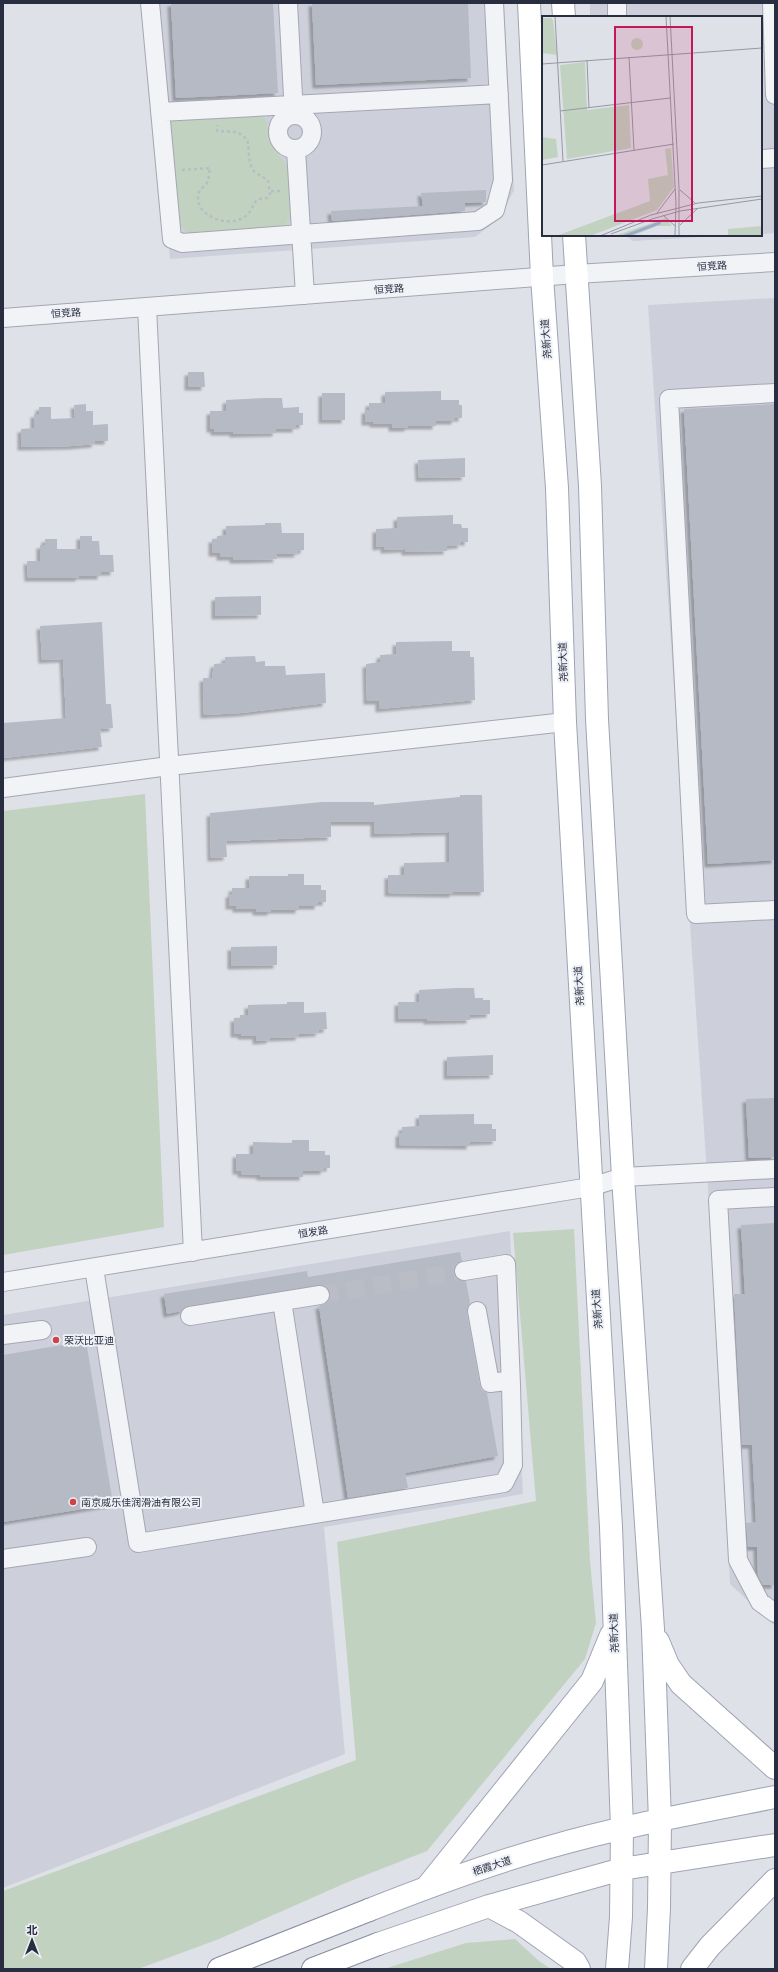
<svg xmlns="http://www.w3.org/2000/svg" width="778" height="1972" viewBox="0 0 778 1972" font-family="'IBM Plex Sans','Noto Sans SC',sans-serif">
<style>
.built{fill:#cdd0da}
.green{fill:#c2d2c0}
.building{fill:#b6bac5;filter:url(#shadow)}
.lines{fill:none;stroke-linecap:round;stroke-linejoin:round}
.minor-tunnel{stroke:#babdc6;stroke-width:18;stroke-dasharray:18 9;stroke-linecap:butt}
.minor-casing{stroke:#a4a7b2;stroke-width:20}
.major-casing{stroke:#9ea4b4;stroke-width:24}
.highway-casing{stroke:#868d9f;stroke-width:24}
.path{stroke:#b9bcc3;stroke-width:2.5;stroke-dasharray:3 3;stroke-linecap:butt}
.minor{stroke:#f2f3f7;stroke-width:18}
.major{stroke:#fff;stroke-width:22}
.highway{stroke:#fff;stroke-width:22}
.poi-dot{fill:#ce4347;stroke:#eef1f6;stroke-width:1.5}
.labels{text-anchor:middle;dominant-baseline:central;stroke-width:4;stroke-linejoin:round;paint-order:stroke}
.street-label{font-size:10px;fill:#282d3f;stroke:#eef1f6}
.poi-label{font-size:10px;fill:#282d3f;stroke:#eef1f6;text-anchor:start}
.inset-road{fill:none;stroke:#9699a4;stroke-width:1}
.view{fill:#c2185b;fill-opacity:0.15;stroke:#c2185b;stroke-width:2}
.inset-edge{fill:none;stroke:#282d3f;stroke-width:2}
</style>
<defs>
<filter id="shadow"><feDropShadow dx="-3.5" dy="3.5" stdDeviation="1" flood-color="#0004"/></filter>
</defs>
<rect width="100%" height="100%" fill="#dfe1e8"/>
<!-- built -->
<path class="built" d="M142 3H504L514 190 500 218 475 237 170 259Z
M590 3H775V233L761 234V17H590Z
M625 235H736L633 241Z
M775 298V1626L730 1584 708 1188 648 305Z
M510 1231 523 1494 324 1527 345 1754 3 1888V1315Z"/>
<!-- green -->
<path class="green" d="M186 113H259L266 120 271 142 275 150 289 168 291 217 283 228 188 234 175 220 166 123Z
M145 794 164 1227 3 1255V811Z
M574 1229 590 1561 596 1623 585 1659 427 1851 348 1882 219 1939 138 1969H3V1891L356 1760 337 1542 536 1501 513 1233Z
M515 1939 539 1961 551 1969H384L466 1943Z"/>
<!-- building -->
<path class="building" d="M171 3H273L278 93 176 98Z
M312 3H468L471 78 316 85Z
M486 190V202L465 203V211L332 221 331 211 423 206 421 193Z
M188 372H204L205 387H188Z
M441 391V400H459V405H462V418H455V421H436V426H408V428H392V424H373V422H365V410H369V403H385V392Z
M322 393H345V420H322Z
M265 398H282L283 408 299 407V413H303V425H296V429H276V433L233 434V432H214V429H210V411H226V400Z
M86 404V411H93V425L108 424V441H95V444L72 446 21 447V429L34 428V414H39V407H51V419L75 418 74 405Z
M775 404V860L708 864 684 409Z
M465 458V477L419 478 418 460Z
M453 515V524H461L462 528H468V542H461V545L447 546V551L405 552V549L384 550V546L376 547V529L397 528V517Z
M265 523H281L282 533H304V550L297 551 298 554H276L277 559 248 560H233V557H220V553H212V539H217V536L226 535V526L265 525Z
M80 536H92V541H99L100 555H113L114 572H101V576H79V578H28L27 561H40V545H45V539H57V549H80Z
M261 596V615L215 616V597Z
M102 622 106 704H111L113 728 100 729 102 747 3 758V723L66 718 63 659 42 660 40 626Z
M452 641V651H470V657H474L475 700 379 709V701H367L366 664 380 662V655L396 654V642Z
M255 656 256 662 265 661V666H285L286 675 325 673 326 703 241 713 204 715 203 678H212L214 664 225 663V657Z
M460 795H482L484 892H453V894L388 893V875H404V863L449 862V832L374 834V822H331V837L226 841 227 857 211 858 210 813 322 802H374V805L460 797Z
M288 874H304V885H321V890H326V902H318V906H299V910H271V912H256V909H236V906H229V894H232V888H249V876H288Z
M277 946V965L231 966V947Z
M456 988H474L475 998H483V1000H490V1014L470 1015V1020L427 1021V1019H398V1002H419V990Z
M287 1002H304V1013L326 1012 327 1029 319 1030V1033L299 1034V1037L270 1038V1040L256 1041V1036H241V1034H234V1018H240V1015H248V1005L287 1004Z
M493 1055V1075L447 1076V1057Z
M775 1098V1157L749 1158 746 1099Z
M474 1114V1124H492V1129H496V1141L470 1142V1146L399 1145V1133H402V1127L419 1126V1115Z
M292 1140H309V1151H325V1155H330V1168H324V1171H303V1177H260V1175L241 1174V1171H236V1154H253V1142L292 1143Z
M775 1223V1585H763L758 1576 757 1547H748L746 1523 756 1522 752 1445H742L734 1294H745L741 1225Z
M460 1252 462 1261 454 1267V1273L460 1281H466L470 1303 467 1313 480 1385 482 1390 487 1393 498 1456 405 1473 408 1488 348 1498 319 1306 326 1303 330 1299V1294L328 1288 318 1285 188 1306 181 1311 167 1314 164 1294 307 1271 308 1277Z
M86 1341 113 1504 3 1522V1355Z"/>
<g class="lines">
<!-- minor-tunnel -->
<path class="minor-tunnel" d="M320 1295 464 1271"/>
<!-- minor casing -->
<g class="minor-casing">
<path id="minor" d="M150 3 172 239 182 243 478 221 495 210 503 180 494 3
M288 3 294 115
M617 3V17
M772 3 775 95
M160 112 499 94
M278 132a17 17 0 1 1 34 0a17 17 0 1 1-34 0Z
M296 150 305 295
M761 159 775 158
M147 307 193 1252
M3 318 576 274 775 262
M775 393 669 399 696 914 775 910
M3 788 169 766 565 722
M775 1197 718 1200 738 1560 760 1602 775 1613
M94 1268 138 1543 504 1483 513 1465 511 1385 506 1381 490 1383 477 1311
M464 1271 506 1264 511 1385
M3 1282 590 1187 623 1177 775 1169
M282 1301 315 1514
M190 1316 320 1295
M3 1335 42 1330
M3 1559 87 1547"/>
</g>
<!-- major casing -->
<g class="major-casing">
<path id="major" d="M529 3 542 277 557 488 565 722 611 1527 622 1828 621 1917 617 1969
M563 3 564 17
M574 235 590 486 597 719 623 1177 653 1629 660 1821 659 1908 656 1969
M658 1641 668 1665 681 1684 775 1768
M426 1888 592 1681 611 1635
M489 1906 519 1922 575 1962 579 1969
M369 1910C427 1887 486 1865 546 1848 622 1826 699 1812 775 1797
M378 1944 489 1906 622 1869 775 1845
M692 1969 710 1946 775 1880"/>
</g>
<!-- highway casing -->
<g class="highway-casing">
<path id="highway" d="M219 1969 369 1910
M313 1969 378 1944"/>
</g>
<!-- path -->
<path class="path" d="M182 170 210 168C209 172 209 178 208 181 205 187 198 189 198 197 196 220 245 235 254 203L259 199 267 198 270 194 268 181C264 177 256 174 253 170 247 160 250 149 247 139L237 132 217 131V125
M271 191H282"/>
<!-- minor -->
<use href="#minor" class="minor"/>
<!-- major -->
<use href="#major" class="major"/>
<!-- highway -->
<use href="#highway" class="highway"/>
</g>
<!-- markers -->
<g class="poi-dot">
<circle cx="56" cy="1340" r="4"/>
<circle cx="73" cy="1502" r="4"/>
</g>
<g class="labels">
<!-- street labels -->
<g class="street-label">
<text transform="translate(712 266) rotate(-4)">恒竞路</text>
<text transform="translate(389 289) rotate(-4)">恒竞路</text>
<text transform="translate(66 313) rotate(-4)">恒竞路</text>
<text transform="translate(546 339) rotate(-94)">尧新大道</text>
<text transform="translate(563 662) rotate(-92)">尧新大道</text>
<text transform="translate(579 986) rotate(-93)">尧新大道</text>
<text transform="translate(313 1232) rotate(-9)">恒发路</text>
<text transform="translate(597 1309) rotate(-94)">尧新大道</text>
<text transform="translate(614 1633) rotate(-92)">尧新大道</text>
<text transform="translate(492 1866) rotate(-18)">栖霞大道</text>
</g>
<!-- poi labels -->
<g class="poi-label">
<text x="64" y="1340">荣沃比亚迪</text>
<text x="81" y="1502">南京威乐佳润滑油有限公司</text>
</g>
</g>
<!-- overview -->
<g transform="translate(542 16)">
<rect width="220" height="220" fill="#dfe1e8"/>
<path d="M0 2H9L11 4 15 39 0 37ZM89 28a6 6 0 1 1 12 0a6 6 0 1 1-12 0ZM43 46 45 94 87 89 89 132 25 143 18 49ZM0 121 14 123 16 141 0 144ZM129 132 132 171 115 194 48 220H14L108 185 106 163 126 159 123 133ZM124 202 130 210H115L90 220H72ZM220 210V220H186V213Z" fill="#c2d2c0"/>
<path d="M118 205 119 208 87 220H79Z" fill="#9aabc9"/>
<path class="inset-road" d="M13 0 21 145M124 0 134 188 133 220M128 0 137 172V220M87 41 92 134M45 44 47 92M0 48 220 32M18 95 128 82M0 149 132 128M138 174 153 187M115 197 133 173M109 199 156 187 220 180M121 199 133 210M110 203 138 195 220 183M138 209 155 193M69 218 110 203M58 220 109 199"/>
<path class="view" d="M73 11H150V205H73Z"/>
<rect width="220" height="220" class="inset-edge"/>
</g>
<!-- border -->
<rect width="778" height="1972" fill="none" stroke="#282d3f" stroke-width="8"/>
<!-- north arrow -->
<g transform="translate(32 1940)" stroke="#eef1f6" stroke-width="3" paint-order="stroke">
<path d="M0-3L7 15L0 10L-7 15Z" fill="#282d3f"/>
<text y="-6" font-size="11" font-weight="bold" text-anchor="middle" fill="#282d3f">北</text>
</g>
</svg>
